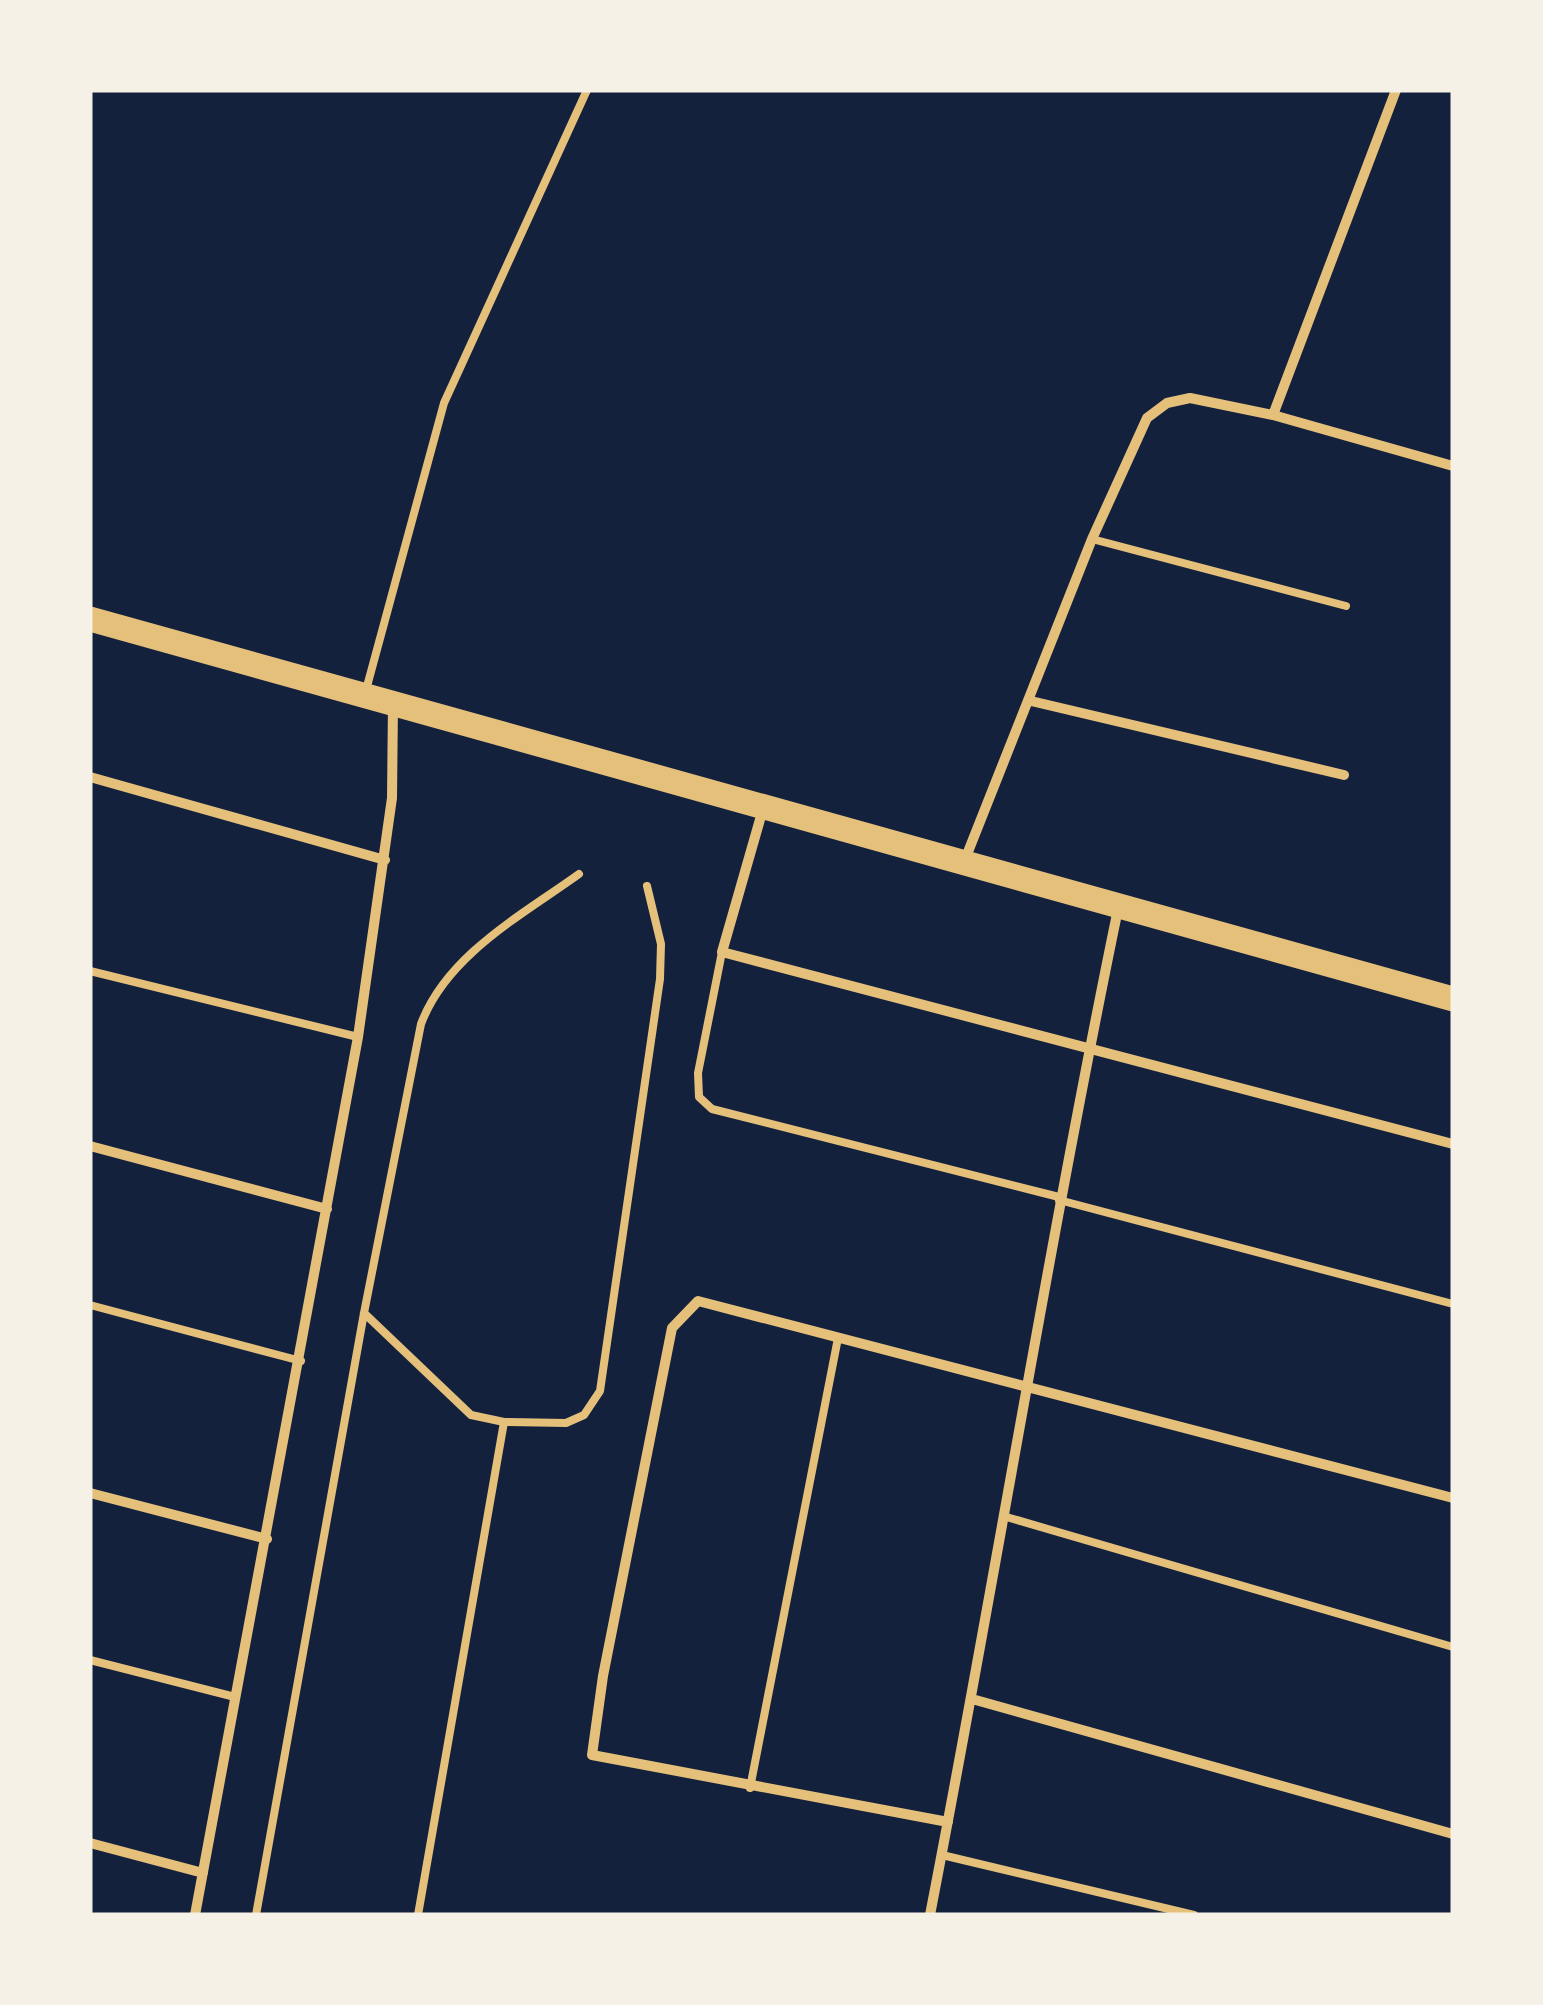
<svg xmlns="http://www.w3.org/2000/svg" width="1543" height="2005" viewBox="0 0 1543 2005" font-family="Cabin,sans-serif">
<style>
.lines{fill:none;stroke-linecap:round;stroke-linejoin:round}
.service{stroke:#e5c07b;stroke-width:8}
.minor{stroke:#e5c07b;stroke-width:10}
.primary{stroke:#e5c07b;stroke-width:25}
</style>
<rect width="100%" height="100%" fill="#14213d"/>
<g class="lines">
<!-- service -->
<path class="service" d="M1092 539 1346 606
M366 690 444 403 587 90
M722 952 698 1073 699 1097 712 1109 1059 1197
M90 971 358 1037
M1059 1200 1453 1304
M90 1305 301 1361
M364 1313 471 1415 504 1422 566 1423 584 1415 600 1391 660 979 661 944 647 886
M1003 1516 1453 1647
M90 1660 235 1697
M750 1788 838 1338
M942 1855 1194 1915
M256 1915 364 1313 421 1024C447 955 522 915 579 874
M418 1915 504 1422"/>
<!-- minor -->
<path class="minor" d="M1273 415 1396 90
M1031 701 1344 775
M90 777 385 860
M763 809 722 952 1453 1144
M964 862 1092 539 1147 418 1167 403 1190 398 1273 415 1453 466
M90 1146 327 1209
M90 1493 267 1539
M972 1699 1453 1834
M948 1822 592 1755 603 1676 672 1328 698 1301 1453 1498
M90 1843 203 1873
M195 1915 358 1037 392 798 393 703
M930 1915C995 1580 1049 1243 1118 909"/>
<!-- primary -->
<path class="primary" d="M90 619 1453 999"/>
</g>
<!-- border -->
<rect width="1543" height="2005" fill="none" stroke="#f6f1e7" stroke-width="185"/>
</svg>
